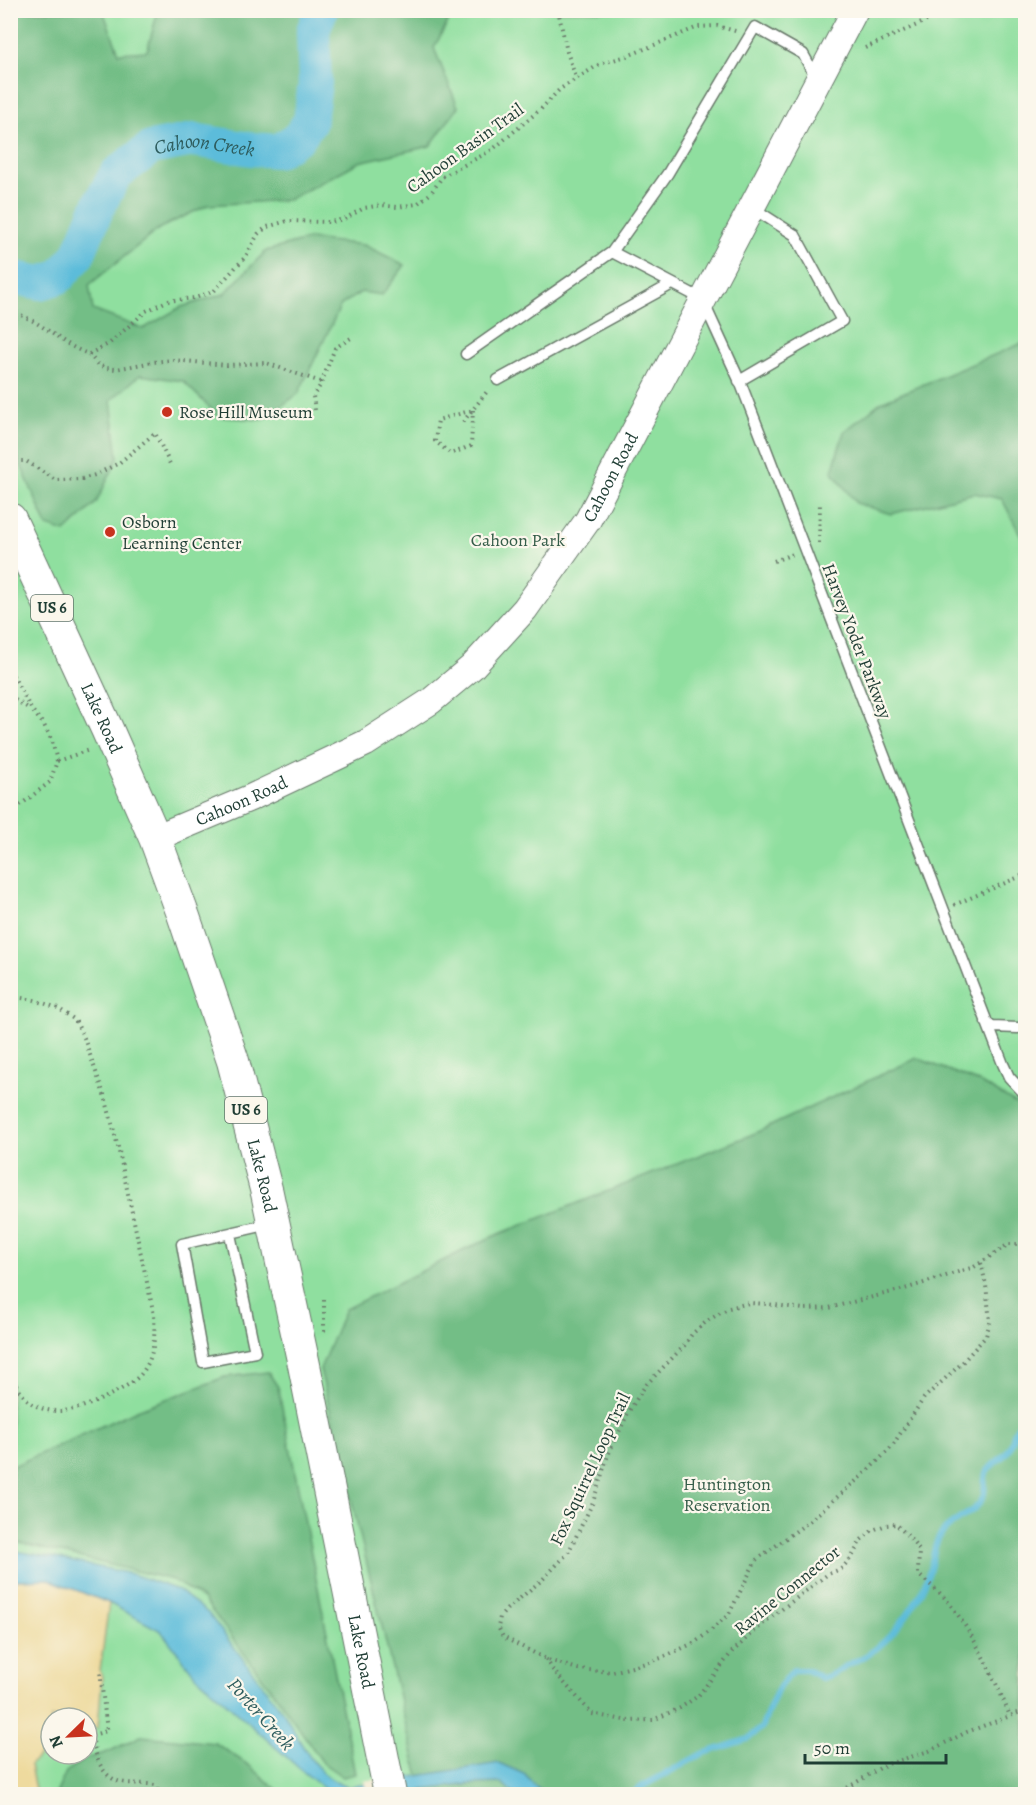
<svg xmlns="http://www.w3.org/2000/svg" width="1036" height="1805" viewBox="0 0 1036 1805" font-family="Alegreya,serif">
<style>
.green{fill:#8fdf9f;stroke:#578e6a;stroke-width:1.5;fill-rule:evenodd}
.forest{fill:#73be86;stroke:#497e5d;stroke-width:1.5}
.sand{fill:#eeda9e;stroke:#868c69;stroke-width:1.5}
.water{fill:#5cbcda;stroke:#3e7c87;stroke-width:1.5}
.pier{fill:#f3e9d0}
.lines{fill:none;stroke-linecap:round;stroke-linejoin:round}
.stream{stroke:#5cbcda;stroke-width:6}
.river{stroke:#5cbcda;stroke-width:34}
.service-casing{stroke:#69796b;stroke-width:13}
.tertiary-casing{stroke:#69796b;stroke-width:28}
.primary-casing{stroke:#69796b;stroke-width:34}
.path{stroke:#69796b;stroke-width:4;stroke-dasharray:1.5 4.5;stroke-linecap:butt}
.service{stroke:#fff;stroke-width:10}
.tertiary{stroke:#fff;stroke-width:26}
.primary{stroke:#fff;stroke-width:32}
.poi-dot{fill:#c8321e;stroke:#fbf7ec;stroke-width:2}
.labels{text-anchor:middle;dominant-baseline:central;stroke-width:4.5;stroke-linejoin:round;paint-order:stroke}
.shield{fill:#fbf7ec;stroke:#61756b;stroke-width:1.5}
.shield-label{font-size:16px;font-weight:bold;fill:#1f3d34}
.street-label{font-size:18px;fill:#1f3d34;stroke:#fbf7ec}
.poi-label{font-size:18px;fill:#1f3d34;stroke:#fbf7ec;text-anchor:start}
.park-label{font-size:18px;fill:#355d49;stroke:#fbf7ec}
.water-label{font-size:20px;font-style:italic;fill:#2e5d5e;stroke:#fbf7ec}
</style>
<rect width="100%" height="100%" fill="#fbf7ec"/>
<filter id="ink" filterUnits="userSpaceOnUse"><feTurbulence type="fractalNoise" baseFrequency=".0167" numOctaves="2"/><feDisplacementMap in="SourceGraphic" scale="12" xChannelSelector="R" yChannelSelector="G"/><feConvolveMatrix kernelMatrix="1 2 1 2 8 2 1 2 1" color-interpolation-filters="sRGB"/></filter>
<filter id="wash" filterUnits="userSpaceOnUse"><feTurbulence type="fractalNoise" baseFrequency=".008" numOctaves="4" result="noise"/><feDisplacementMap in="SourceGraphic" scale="24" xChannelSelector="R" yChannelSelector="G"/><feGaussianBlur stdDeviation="1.35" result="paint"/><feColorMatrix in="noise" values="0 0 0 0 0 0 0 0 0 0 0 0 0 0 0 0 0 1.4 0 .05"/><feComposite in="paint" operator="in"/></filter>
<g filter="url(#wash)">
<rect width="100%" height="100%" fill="#f3e9d0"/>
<!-- green -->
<path class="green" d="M11 11H1025V1794H11ZM51 1718H87V1754H51Z"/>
<!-- forest -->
<path class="forest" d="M10 11H103L119 53 147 51 158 11H462L451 16 434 48 458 107 430 146 359 162 288 200 208 205 160 228 89 285 93 310 143 329 181 307 224 294 266 251 310 239 364 245 405 265 382 295 361 292 341 305 298 394 262 420 219 417 183 381 140 375 111 400 118 458 96 503 65 532 47 526 11 442Z
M1025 342V544L1002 499 974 493 891 514 856 503 832 471 844 432 881 402Z
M917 1058 981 1083 1025 1109V1794H425L414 1759 320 1369 345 1309 489 1238 753 1134Z
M268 1372 278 1387 355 1774 343 1777 323 1763 280 1701 203 1599 173 1580 11 1541V1467L137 1410 225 1377Z
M141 1736 215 1743 250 1766 282 1794H56L66 1772 85 1759 108 1752Z"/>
<!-- sand -->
<path class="sand" d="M48 1579 109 1603 100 1671 102 1677 98 1728 87 1727V1718H51V1744L30 1765 36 1794H11L10 1580Z"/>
<!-- water -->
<path class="water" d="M10 1550 55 1558 132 1574 178 1590 208 1613 284 1713C301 1741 314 1777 348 1787L499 1763 524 1774 543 1794H514L502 1783 472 1784 389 1794H331L301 1770 195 1675 161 1631 109 1603 48 1579 11 1580Z"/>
<!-- pier -->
<path class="pier" d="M407 1774 411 1794H367L364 1781Z"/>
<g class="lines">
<!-- stream -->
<path class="stream" d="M633 1794 639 1788 702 1754 748 1739 762 1727 777 1690 793 1670H807L822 1678C832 1676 837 1671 846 1666 853 1662 860 1659 867 1655 892 1640 921 1600 929 1572 934 1558 933 1544 942 1533 953 1519 977 1513 983 1497 986 1490 983 1482 986 1474 991 1462 1005 1459 1010 1447 1016 1435 1010 1429 1026 1421"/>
<!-- river -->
<path class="river" id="s1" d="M10 277 41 283 59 277 78 255 99 205 116 174 151 148 193 140 251 149 278 151 299 137 310 121 315 83 313 31 321 10"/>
</g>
</g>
<g filter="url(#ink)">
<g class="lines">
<!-- service casing -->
<g class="service-casing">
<path id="service" d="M817 79 803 54 755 27 668 173 612 252 702 299 741 384 1003 1064 1009 1077 1026 1095
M466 354 612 252
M498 380 672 284
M739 381 842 321 795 235 751 207
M986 1022 992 1027 1018 1028
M230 1234 255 1352 203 1362 182 1244 270 1224"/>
</g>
<!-- tertiary casing -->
<g class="tertiary-casing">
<g id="tertiary">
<path id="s2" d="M155 838 250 798 366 743 431 701 472 667 525 609 588 520 855 10"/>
</g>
</g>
<!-- primary casing -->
<g class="primary-casing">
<g id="primary">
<path id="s3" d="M10 519 107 729 155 838 184 917 233 1061 267 1193 304 1365 390 1794"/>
</g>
</g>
<!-- path -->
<path class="path" d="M558 10 567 52 576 78
M865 48 951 10
M10 312C40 318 60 345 89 354L110 343 146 311 167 301 195 298 214 291 246 256 258 234 267 227 287 221 330 222 344 219 364 208 382 205 397 207 417 204 431 193 442 177 492 150 542 108 560 89 600 64 630 55 698 27 717 26 739 32
M89 354 98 365 106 368 116 369 153 362 173 360 227 365 266 363 321 382
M315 410 313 396 320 386 335 348 351 338
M473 410 471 446 451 454 435 441 438 420Z
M463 422 489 389
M10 464 16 461H26L55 480 82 479 95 475 119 463 155 433 171 466
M819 543 820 502
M774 561 793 554
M10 670 31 709 44 725 52 741 57 761 50 782 10 813
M10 697 30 709
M57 761 89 750
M954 905 1026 874
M10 996 34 1000 58 1008 75 1020 84 1038 106 1100 118 1147 154 1315C155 1335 155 1356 142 1373 134 1383 119 1390 108 1396 67 1417 28 1422 10 1371
M981 1263 986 1285 990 1322 986 1336 961 1364 924 1398 890 1449 863 1475 807 1523 756 1560 729 1614 709 1632 694 1643 661 1658 636 1666 612 1672 578 1669 548 1660 503 1637 498 1627 500 1617 507 1609 543 1579 568 1553 593 1502 608 1455 629 1411 645 1386 684 1346 692 1334 707 1321 729 1308 749 1303 767 1304 804 1309 829 1308 908 1288 974 1267 1009 1244H1026
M324 1300V1333
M546 1659 552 1669 592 1714 629 1721 653 1720 680 1708 698 1696 732 1652 765 1622 828 1574 841 1569 852 1557 861 1540 873 1530 886 1525 896 1524 907 1535 919 1550 918 1574C928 1584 941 1592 949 1603 975 1636 994 1677 1010 1716
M87 1735H92C95 1756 101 1780 126 1783 136 1784 146 1783 155 1785L162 1794
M92 1735 107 1731 100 1671
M837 1794 885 1765 929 1751 967 1732 1026 1710"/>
<!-- service -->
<use href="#service" class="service"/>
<!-- tertiary -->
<use href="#tertiary" class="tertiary"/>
<!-- primary -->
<use href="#primary" class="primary"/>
</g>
</g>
<!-- markers -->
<g class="poi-dot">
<circle cx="167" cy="412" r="6"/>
<circle cx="110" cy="532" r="6"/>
</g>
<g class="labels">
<!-- shield labels -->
<g class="shield">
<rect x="31" y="595" width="42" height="26" rx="4.5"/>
<rect x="225" y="1097" width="42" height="26" rx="4.5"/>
</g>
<g class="shield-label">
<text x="52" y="608">US 6</text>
<text x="246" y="1110">US 6</text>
</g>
<!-- street labels -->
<g class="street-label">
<text transform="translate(465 148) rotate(-36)">Cahoon Basin Trail</text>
<text stroke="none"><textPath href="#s2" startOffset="598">Cahoon Road</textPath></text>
<text transform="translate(857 641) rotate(69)">Harvey Yoder Parkway</text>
<text stroke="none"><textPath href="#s3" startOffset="219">Lake Road</textPath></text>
<text stroke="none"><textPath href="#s2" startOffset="94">Cahoon Road</textPath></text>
<text stroke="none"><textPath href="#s3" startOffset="705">Lake Road</textPath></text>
<text transform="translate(590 1469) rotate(-65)">Fox Squirrel Loop Trail</text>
<text transform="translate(787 1590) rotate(-39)">Ravine Connector</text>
<text stroke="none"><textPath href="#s3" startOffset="1191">Lake Road</textPath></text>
</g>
<!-- poi labels -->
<g class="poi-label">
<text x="179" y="412">Rose Hill Museum</text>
<text x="122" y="522">Osborn<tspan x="122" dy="21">Learning Center</tspan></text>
</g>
<!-- park labels -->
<g class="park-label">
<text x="518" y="540">Cahoon Park</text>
<text x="727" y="1484">Huntington<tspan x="727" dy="21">Reservation</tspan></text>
</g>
<!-- water labels -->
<g class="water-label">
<text stroke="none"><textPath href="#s1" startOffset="267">Cahoon Creek</textPath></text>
<text transform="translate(261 1714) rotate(48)">Porter Creek</text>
</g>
</g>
<!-- margin -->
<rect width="1036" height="1805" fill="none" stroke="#fbf7ec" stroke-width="36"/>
<!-- north arrow -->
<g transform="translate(69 1736) rotate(246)"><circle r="28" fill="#fbf7ec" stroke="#a3ada2" stroke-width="1.5"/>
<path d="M0-4.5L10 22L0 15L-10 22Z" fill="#c8321e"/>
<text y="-9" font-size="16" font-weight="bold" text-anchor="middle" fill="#1f3d34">N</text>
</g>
<!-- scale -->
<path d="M805 1754v9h141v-9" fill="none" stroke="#1f3d34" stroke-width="3"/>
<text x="814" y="1754" font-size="18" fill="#1f3d34" stroke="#fbf7ec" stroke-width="4.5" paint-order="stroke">50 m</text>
</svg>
